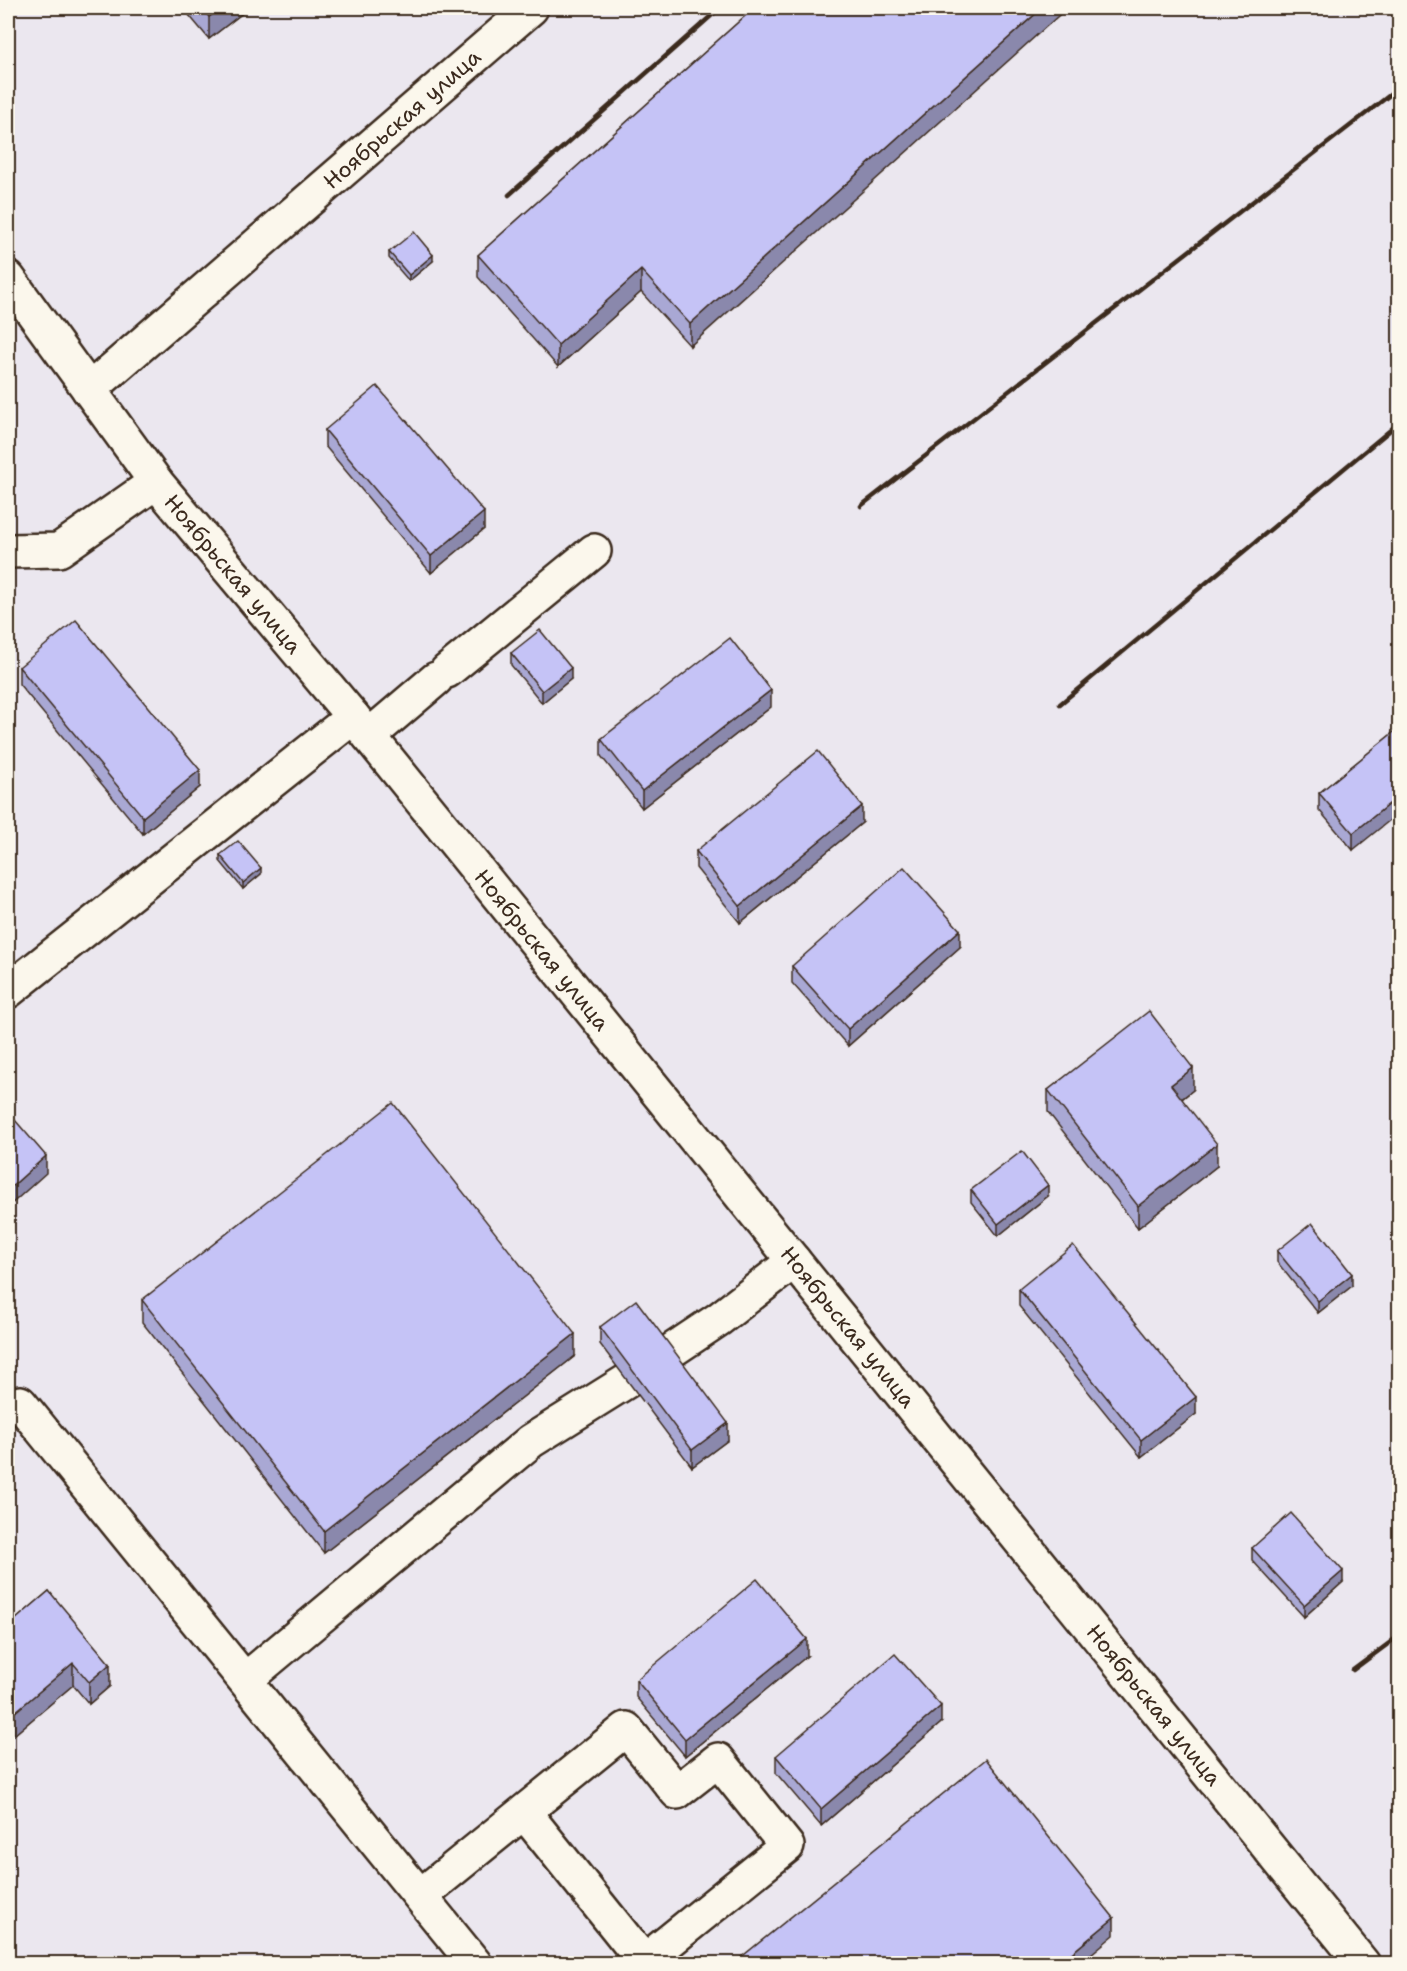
<svg xmlns="http://www.w3.org/2000/svg" width="1407" height="1971" viewBox="0 0 1407 1971" font-family="'Shantell Sans',sans-serif">
<style>
.built{fill:#ebe7ef}
.lines{fill:none;stroke-linecap:round;stroke-linejoin:round}
.minor-casing{stroke:#3b2a1e;stroke-width:38}
.major-casing{stroke:#3b2a1e;stroke-width:38}
.minor{stroke:#fbf7ec;stroke-width:33}
.major{stroke:#fbf7ec;stroke-width:33}
.rail{stroke:#3b2a1e;stroke-width:4.5}
.wall{fill:#a9a8d4;stroke:#3b2a1e;stroke-width:1.5}
.shaded-wall{fill:#8a88ac;stroke:#3b2a1e;stroke-width:1.5}
.building{fill:#c5c3f6;stroke:#3b2a1e;stroke-width:1.5}
.labels{text-anchor:middle;dominant-baseline:central;stroke-width:4.5;stroke-linejoin:round;paint-order:stroke}
.street-label{font-size:22px;fill:#3b2a1e;stroke:#fbf7ec}
</style>
<rect width="100%" height="100%" fill="#fbf7ec"/>
<filter id="ink" filterUnits="userSpaceOnUse"><feTurbulence type="fractalNoise" baseFrequency=".0167" numOctaves="2"/><feDisplacementMap in="SourceGraphic" scale="12" xChannelSelector="R" yChannelSelector="G"/><feConvolveMatrix kernelMatrix="1 2 1 2 8 2 1 2 1" color-interpolation-filters="sRGB"/></filter>
<g filter="url(#ink)">
<!-- built -->
<path class="built" d="M8 8H1399V1963H8Z"/>
<g class="lines">
<!-- minor casing -->
<g class="minor-casing">
<path id="minor" d="M89 390 531 8
M8 551 59 550 156 482
M447 671 594 551
M369 736 436 679
M8 991 353 717
M665 1355 719 1319 794 1261
M20 1403 475 1964
M245 1680 531 1441 627 1381
M524 1812 646 1964
M420 1896 626 1729 677 1792 718 1760 787 1846 641 1964"/>
</g>
<!-- major casing -->
<g class="major-casing">
<path id="major" d="M8 278 156 482 369 736 1363 1964"/>
</g>
<!-- minor -->
<use href="#minor" class="minor"/>
<!-- major -->
<use href="#major" class="major"/>
<!-- rail -->
<path class="rail" d="M509 195 720 8
M861 506 1400 87
M1060 704 1400 422
M1353 1670 1400 1635"/>
</g>
<!-- wall -->
<path class="wall" d="M183 8H249L209 39Z
M754 8 690 346 641 292 558 367 478 277V255Z
M389 252 433 261 409 281 389 258Z
M325 430 484 529 431 573 325 446Z
M511 653 571 679 542 703 511 665Z
M19 667 200 787 143 834 19 684Z
M771 707 642 808 601 756V739Z
M1400 727 1353 850 1319 810V793Z
M862 823 740 923 696 868V851Z
M220 855 261 874 243 889 220 861Z
M960 947 848 1046 792 983V966Z
M1048 1090H1193L1182 1099 1217 1166 1138 1228 1048 1112Z
M971 1190 1048 1196 998 1236 971 1202Z
M1277 1251 1352 1286 1318 1313 1277 1262Z
M1019 1289 1196 1414 1141 1457 1019 1306Z
M142 1300 575 1356 324 1553 142 1322Z
M600 1327 728 1440 692 1467 600 1344Z
M1252 1548 1343 1582 1304 1617 1252 1560Z
M49 1591 110 1686 89 1704 73 1685 8 1740V1626Z
M807 1656 685 1756 636 1697V1680Z
M941 1723 821 1826 776 1773V1756Z"/>
<!-- shaded-wall -->
<path class="shaded-wall" d="M221 8H249L209 39V17Z
M1042 8H1067L690 346V324Z
M433 255V261L409 281V275Z
M641 270V292L558 367V345Z
M484 512V529L431 573V556Z
M571 668V679L542 703V691Z
M771 690V707L642 808V791Z
M200 770V787L143 834V817Z
M1400 795V812L1353 850V833Z
M862 806V823L740 923V906Z
M261 868V874L243 889V883Z
M960 930V947L848 1046V1029Z
M1193 1068V1090L1171 1107V1085Z
M1217 1144V1166L1138 1228V1206Z
M46 1156V1173L8 1207V1190Z
M1048 1185V1196L998 1236V1224Z
M1352 1274V1286L1318 1313V1301Z
M575 1334V1356L324 1553V1531Z
M1196 1397V1414L1141 1457V1440Z
M728 1423V1440L692 1467V1450Z
M1343 1571V1582L1304 1617V1605Z
M807 1639V1656L685 1756V1739Z
M73 1663V1685L8 1740V1718Z
M110 1664V1686L89 1704V1682Z
M941 1706V1723L821 1826V1809Z
M1114 1918V1935L1079 1964H1067V1957Z"/>
<!-- building -->
<path class="building" d="M201 8H221L209 17Z
M754 8H1042L690 324 641 270 558 345 478 255Z
M414 232 433 255 409 275 389 252Z
M377 386 484 512 431 556 325 430Z
M76 620 200 770 143 817 19 667Z
M540 630 571 668 542 691 511 653Z
M730 638 771 690 642 791 601 739Z
M1400 727V795L1353 833 1319 793Z
M818 751 862 806 740 906 696 851Z
M238 841 261 868 243 883 220 855Z
M904 867 960 930 848 1029 792 966Z
M1149 1011 1193 1068 1171 1085 1217 1144 1138 1206 1048 1090Z
M393 1103 575 1334 324 1531 142 1300Z
M8 1112 46 1156 8 1190Z
M1022 1151 1048 1185 998 1224 971 1190Z
M1312 1223 1352 1274 1318 1301 1277 1251Z
M1073 1245 1196 1397 1141 1440 1019 1289Z
M636 1300 728 1423 692 1450 600 1327Z
M1291 1513 1343 1571 1304 1605 1252 1548Z
M757 1579 807 1639 685 1739 636 1680Z
M49 1591 110 1664 89 1682 73 1663 8 1718V1626Z
M895 1654 941 1706 821 1809 776 1756Z
M986 1759 1114 1918 1067 1957 1072 1964H742L739 1959Z"/>
</g>
<g class="labels">
<!-- street labels -->
<g class="street-label">
<text transform="translate(402 119) rotate(-41)">Ноябрьская улица</text>
<text transform="translate(233 574) rotate(50)">Ноябрьская улица</text>
<text transform="translate(542 950) rotate(51)">Ноябрьская улица</text>
<text transform="translate(848 1327) rotate(51)">Ноябрьская улица</text>
<text transform="translate(1154 1705) rotate(51)">Ноябрьская улица</text>
</g>
</g>
<!-- margin -->
<rect width="1407" height="1971" fill="none" stroke="#fbf7ec" stroke-width="30"/>
<rect x="15" y="15" width="1377" height="1941" fill="none" stroke="#3b2a1e" stroke-width="2" filter="url(#ink)"/>
</svg>
